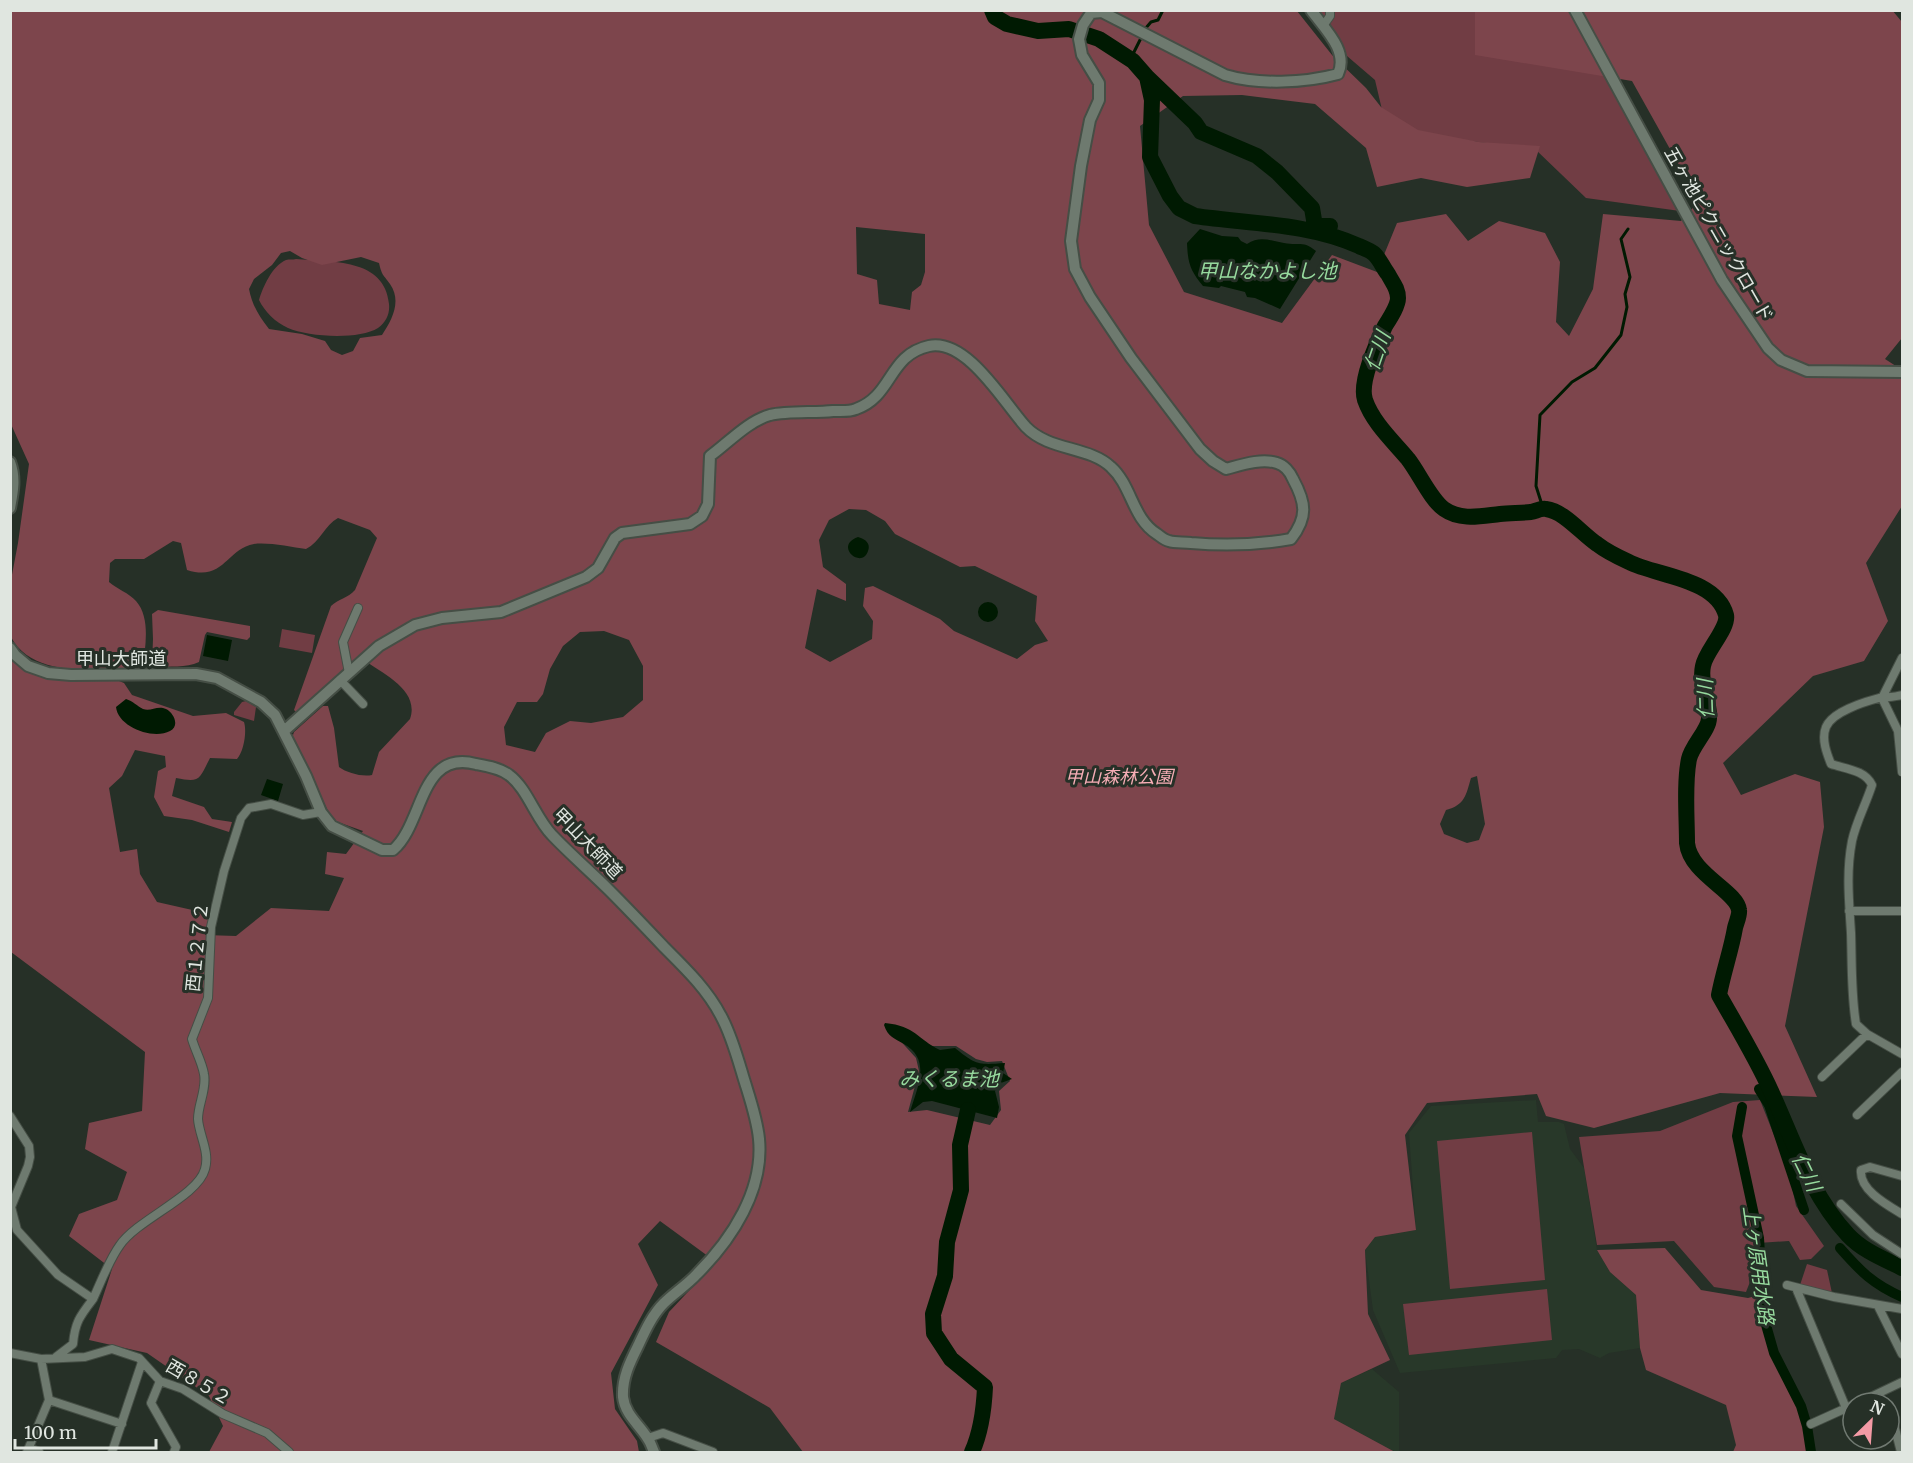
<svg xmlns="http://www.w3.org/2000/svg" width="1913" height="1463" viewBox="0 0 1913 1463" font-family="Merriweather,'Noto Sans JP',serif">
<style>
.built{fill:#283829}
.green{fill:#713d44}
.forest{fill:#7d454c;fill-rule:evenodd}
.water{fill:#001a02}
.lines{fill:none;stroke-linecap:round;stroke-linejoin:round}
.stream{stroke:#001a02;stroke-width:3}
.canal{stroke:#001a02;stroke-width:10}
.river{stroke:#001a02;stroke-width:16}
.street-casing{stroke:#454e45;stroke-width:10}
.secondary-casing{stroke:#454e45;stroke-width:14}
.street{stroke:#6e7a6f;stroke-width:8}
.secondary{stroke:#6e7a6f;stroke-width:10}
.labels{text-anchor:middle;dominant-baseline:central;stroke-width:6;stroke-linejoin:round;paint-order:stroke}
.street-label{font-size:18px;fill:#e0e6e0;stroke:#263027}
.park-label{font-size:18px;font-style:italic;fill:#f6adb5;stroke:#263027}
.water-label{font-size:20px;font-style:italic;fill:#97da9e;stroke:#263027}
</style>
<rect width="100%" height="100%" fill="#263027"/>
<!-- built -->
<path class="built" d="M1536 1100 1538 1122H1559L1564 1124 1570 1149 1584 1168 1597 1250 1610 1272 1636 1295 1640 1348 1609 1353 1600 1358 1579 1349 1562 1350 1556 1358 1400 1373 1373 1310 1365 1250 1375 1237 1416 1230 1409 1133 1431 1106Z
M1372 1369 1399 1392V1452H1395L1334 1419 1341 1383Z"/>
<!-- green -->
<path class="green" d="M1318 11H1570L1680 211 1586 198 1535 149 1415 134 1383 114 1375 80 1347 56 1340 42Z
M296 259C331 262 385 258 389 304 390 314 386 322 378 328 359 340 308 337 288 328 275 322 265 312 259 300 263 287 272 266 286 260 289 259 293 260 296 259Z
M282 629 315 635 312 653 279 647Z
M246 701 256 707 254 721 234 715V712L242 702Z
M1760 1100 1789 1173 1796 1206 1824 1246 1811 1259 1800 1260 1789 1241 1758 1243 1755 1269 1746 1292 1714 1287 1674 1241 1597 1245 1579 1137 1660 1131 1733 1102Z
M1532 1132 1545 1280 1450 1289 1437 1141Z
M1807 1264 1827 1270 1832 1293 1800 1285Z
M1547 1289 1552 1340 1409 1355 1403 1304Z"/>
<!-- forest -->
<path class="forest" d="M1892 10 1902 22V338L1885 359 1902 370V506L1866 563 1888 621 1864 661 1813 676 1723 763 1741 795 1795 774 1820 782 1824 827 1785 1026 1817 1097 1720 1093 1594 1128 1546 1116 1537 1094 1427 1103 1405 1135 1416 1230 1375 1237 1365 1250 1368 1314 1390 1360 1341 1383 1334 1419 1395 1452H803L770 1408 656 1342 669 1312 716 1262 660 1221 638 1244 658 1285 611 1373 615 1409 637 1441 639 1452H209L223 1426 209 1396 147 1353 89 1340 112 1269 69 1236 79 1214 117 1200 127 1172 85 1149 89 1123 142 1111 145 1052 11 952V659L22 669 50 679 119 681 124 683 132 695 193 716 226 713 244 722C247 731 244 751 237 759L210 758C199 779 201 783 176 778L172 796 204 807 212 819 232 822 229 832 192 820 164 816 154 797 158 771 166 767 165 756 135 750 122 776 109 788 120 852 137 849 140 874 157 902 210 914 205 935 236 936 271 908 329 911 344 878 325 874 327 852 346 854 363 831 335 821 329 813 292 738 294 732 323 706H328L334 728 339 767C347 773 362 777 372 775L379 752 410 719C420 690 383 674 364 660L299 713 296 712 294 710 331 606C338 599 348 598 355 590L377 538 370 530 338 518C325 525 320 542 306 549 291 547 268 542 254 544 226 549 224 582 187 570L181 543 173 541 144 559H115L110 563 109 582C117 589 129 593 136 601 151 618 145 647 143 667L140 670C98 669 33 679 11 637V580L18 543 29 464 10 422 11 11H1297L1332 55 1366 88 1381 107 1418 130 1479 142 1540 146 1530 178 1467 187 1421 178 1377 187 1366 148 1315 104 1242 95 1183 96 1140 126 1149 225 1184 292 1282 323 1332 255 1377 272 1397 223 1446 214 1468 241 1499 221 1545 233 1560 262 1556 322 1569 336 1593 289 1603 214 1681 221 1699 201 1632 81 1475 55V11ZM856 227 925 234V272L921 285 912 292 910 310 879 304 877 280 857 274ZM290 251 302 258 322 265 361 257 379 263C382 276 383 274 390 284 402 301 392 320 382 335L360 338 353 351 342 355 331 350 325 341 302 334 269 329C259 316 252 305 249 289L254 279 272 265 281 253ZM849 509 866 510 885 521 895 534 960 567 975 566 1037 596 1035 621 1048 641 1035 645 1017 659 954 631 940 619 873 586 865 588 863 606 873 621 872 639 830 662 805 648 817 589 846 601V584L823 567 819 540 829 520ZM604 631 629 640 643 666V700L623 717 591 723 570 721 546 733 535 752 506 745 504 727 517 702H537L543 694 550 669 563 646 580 632ZM1477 776 1485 824 1479 840 1467 843 1444 834 1440 824 1446 810C1465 805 1466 795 1471 778ZM896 1036 931 1046H956L976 1059 987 1062 1002 1061 1010 1081 999 1091 1001 1110 990 1125 927 1110 908 1112 919 1071 916 1058Z
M158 610 250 626V637L247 640 207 632 205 635 199 662C186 668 169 666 155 667L152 664 153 639 152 614Z
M1665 1248 1701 1290 1748 1298 1762 1294V1304L1775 1349 1802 1406 1811 1452H1733L1736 1445 1726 1405 1646 1370 1640 1348 1636 1295 1610 1272 1597 1250Z"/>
<!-- water -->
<path class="water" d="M1200 229 1222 236 1238 237 1241 241 1247 244C1260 235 1271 241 1284 243 1299 246 1303 240 1316 251L1280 309 1255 298 1247 297 1245 292 1221 286 1219 288 1203 286C1190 270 1188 264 1187 243Z
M858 537C865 539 871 543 868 551 862 570 833 546 858 537Z
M978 612a10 10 0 1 1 20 0a10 10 0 1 1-20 0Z
M207 635 232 640 228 661 203 656Z
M126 699C133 701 137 706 143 709 151 712 157 705 166 709 174 713 180 726 170 731 153 740 118 727 116 707Z
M267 779 283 784 278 801 261 795Z
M885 1023C916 1026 917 1039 940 1050L955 1048C976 1065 978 1065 1005 1063L1003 1073 1012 1079 998 1084 995 1091 999 1107 997 1118 932 1101 923 1102 910 1112C917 1088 932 1060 904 1044 894 1038 888 1037 884 1025Z"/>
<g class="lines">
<!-- stream -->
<path class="stream" d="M1145 29 1151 22 1158 20 1163 10
M1133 61 1132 56 1141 38
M1543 508 1536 486 1540 415 1572 382 1595 368 1621 335 1627 307 1625 294 1630 277 1621 239 1628 229"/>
<!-- canal -->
<path class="canal" d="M1759 1089 1769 1105 1804 1210
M1742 1107 1737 1136 1759 1238 1764 1318 1774 1353 1801 1406 1807 1426 1811 1452
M1840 1248C1861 1272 1873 1284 1902 1297"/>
<!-- river -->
<path class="river" d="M992 10 995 17 1007 24 1038 31 1069 29 1099 39 1133 61 1147 77 1152 100 1150 157 1170 196 1179 208 1195 216C1250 224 1308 223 1359 246 1363 248 1369 250 1373 253 1379 257 1383 268 1388 274 1392 282 1398 288 1398 298 1398 306 1390 318 1385 326 1377 343 1359 382 1365 400 1373 423 1393 441 1408 459 1419 473 1431 500 1444 509 1461 521 1481 516 1500 514 1510 513 1521 513 1531 512 1536 511 1541 508 1546 509 1564 511 1582 534 1597 544 1606 551 1618 557 1629 562 1656 576 1716 578 1726 615 1729 628 1705 652 1703 666 1699 684 1710 700 1709 718 1709 730 1692 745 1689 759 1684 783 1687 818 1687 843 1690 874 1737 891 1739 910 1740 915 1736 923 1735 928 1731 951 1723 973 1719 995 1737 1027 1756 1058 1771 1091 1794 1141 1810 1194 1848 1235 1863 1251 1884 1259 1902 1268
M1147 77 1195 123 1201 132 1257 156 1277 172 1312 208 1315 226H1330
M968 1110 960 1145 961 1190 947 1242 945 1276 933 1314 934 1333 951 1359 985 1387C984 1409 981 1432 972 1452"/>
<!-- street casing -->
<g class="street-casing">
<path id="street" d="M1323 26 1330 16V10
M1902 658 1882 698 1898 731 1902 772
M349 673 343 642 358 608
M340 680 363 704
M1902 695C1895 697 1887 697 1879 698 1864 702 1832 712 1826 727 1821 739 1827 754 1831 764 1846 769 1865 770 1872 785 1866 804 1856 822 1852 841 1846 872 1849 901 1851 933 1852 963 1851 994 1856 1024L1867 1034 1902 1054
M1849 911H1902
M1822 1077 1867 1034
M1857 1115 1902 1072
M10 1116 29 1146 30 1157 28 1166 11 1207 17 1230 58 1275 93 1299C80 1316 75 1322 73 1344L56 1357
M1902 1176 1870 1167 1861 1170C1859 1190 1887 1205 1902 1214
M1841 1204 1873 1235 1902 1254
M1787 1285 1834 1297 1902 1309
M1796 1288 1846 1408
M93 1299C101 1282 109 1260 120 1245 138 1219 198 1196 205 1169 210 1152 199 1135 198 1119 198 1104 207 1089 204 1074 202 1062 195 1050 192 1039L208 998 211 927 224 871 241 818 249 808 271 804 303 815 321 812
M1878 1306 1902 1354
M10 1353 41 1359 85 1357 112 1349 139 1358 160 1381 183 1389 223 1414 267 1433 289 1452
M160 1381 151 1403 176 1447 174 1452
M49 1400 122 1424
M1858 1403 1902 1382
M1889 1405 1901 1452
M1811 1424 1853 1405
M648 1438 663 1433 713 1452
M29 1448 39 1452
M27 1452 49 1400 41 1359
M112 1452 142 1362"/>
</g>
<!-- secondary casing -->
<g class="secondary-casing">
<path id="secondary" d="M1575 10 1722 280 1768 348 1781 360 1807 371 1902 372
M10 462C16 478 13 492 10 508
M10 648 15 655 28 666 48 673 71 675 196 674 217 678 261 702 275 715 306 776 321 812 332 826 382 850H393C424 824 419 749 476 764 487 766 500 768 509 775 527 788 536 819 552 835 570 854 591 872 609 890 628 909 646 928 664 947 685 968 707 989 721 1016 731 1034 737 1056 743 1076 749 1096 757 1118 759 1139 764 1190 732 1239 697 1274 687 1285 674 1293 664 1303 652 1315 645 1331 638 1346 630 1362 622 1378 623 1397 625 1415 640 1425 648 1439 651 1443 652 1448 654 1452
M284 731 379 646 415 625 442 618 501 612 586 577 598 568 615 538 622 533 690 524 702 516 708 504 710 456C728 443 748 421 770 415 788 411 814 413 833 411 841 411 849 412 856 409 893 396 888 355 929 346 967 338 1004 403 1026 427 1049 451 1089 446 1111 467 1132 486 1132 518 1157 534 1160 536 1164 540 1169 541 1175 543 1184 542 1191 543 1225 546 1258 545 1291 539 1308 517 1306 503 1293 479 1290 472 1284 465 1277 463 1261 458 1241 465 1226 469L1213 461 1200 449 1131 358 1090 297 1075 269 1071 241 1081 166 1090 120 1099 100V83L1082 55 1079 39 1083 25 1091 13 1102 12 1225 75C1258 85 1305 83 1338 74 1349 51 1324 28 1311 10"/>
</g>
<!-- street -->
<use href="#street" class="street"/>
<!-- secondary -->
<use href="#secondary" class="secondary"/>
</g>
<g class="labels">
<!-- street labels -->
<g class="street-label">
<text transform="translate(1719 234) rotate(60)">五ヶ池ピクニックロード</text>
<text x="121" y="658">甲山大師道</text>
<text transform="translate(588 843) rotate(46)">甲山大師道</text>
<text transform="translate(197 947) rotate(-84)">西１２７２</text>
<text transform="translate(199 1382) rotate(30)">西８５２</text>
</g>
<!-- park labels -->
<g class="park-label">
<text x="1119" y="776">甲山森林公園</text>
</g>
<!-- water labels -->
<g class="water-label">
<text x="1267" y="270">甲山なかよし池</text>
<text transform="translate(1377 351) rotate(-71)">仁川</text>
<text transform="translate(1705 699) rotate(-92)">仁川</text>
<text x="949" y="1078">みくるま池</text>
<text transform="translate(1807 1172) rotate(64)">仁川</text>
<text transform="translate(1759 1265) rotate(82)">上ヶ原用水路</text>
</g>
</g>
<!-- border -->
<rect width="1913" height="1463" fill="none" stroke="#e0e6e0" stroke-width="24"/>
<!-- north arrow -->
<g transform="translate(1871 1421) rotate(25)"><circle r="28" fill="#263027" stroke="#707971" stroke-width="1.5"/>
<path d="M0-4.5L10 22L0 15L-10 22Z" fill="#f49aa5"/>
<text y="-9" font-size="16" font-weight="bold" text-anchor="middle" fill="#e0e6e0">N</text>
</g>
<!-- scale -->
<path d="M15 1439v9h141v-9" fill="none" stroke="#e0e6e0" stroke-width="3"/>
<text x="24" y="1439" font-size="18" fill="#e0e6e0" stroke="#263027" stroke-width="4.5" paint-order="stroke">100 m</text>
</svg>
